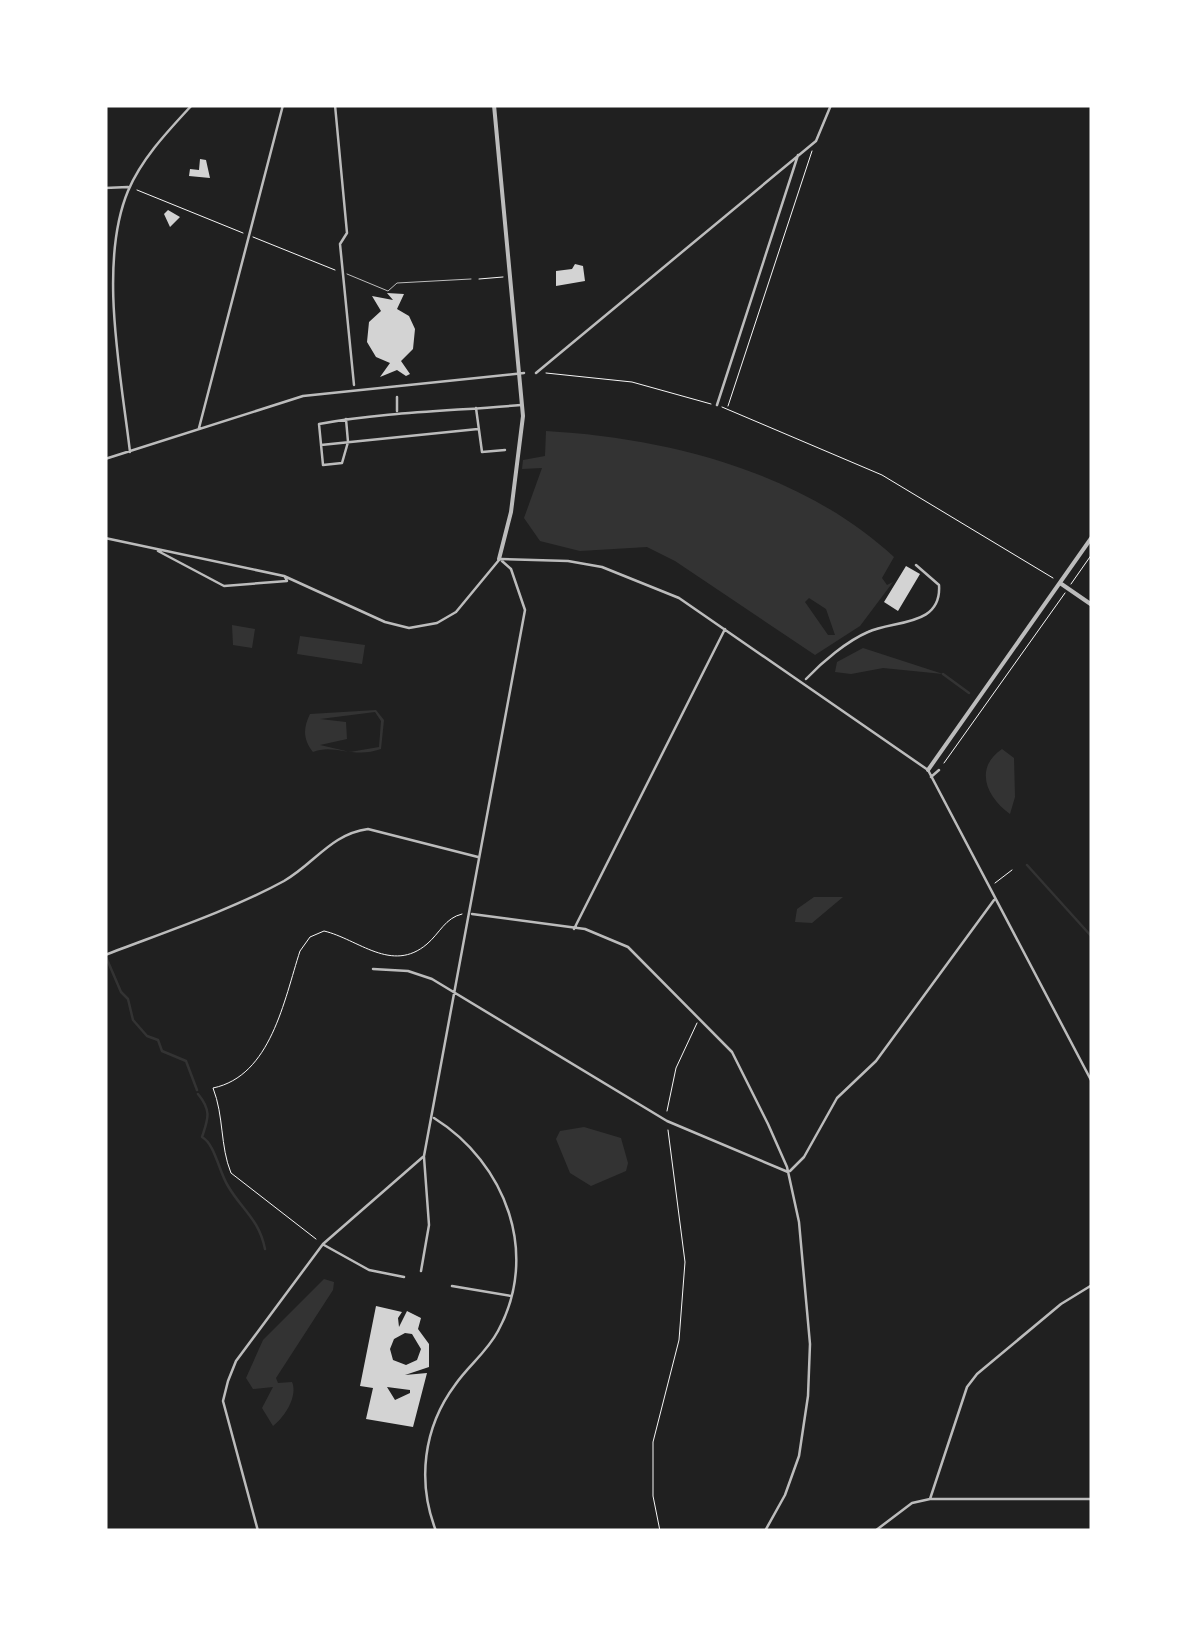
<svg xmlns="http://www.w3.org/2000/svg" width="1197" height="1636" viewBox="0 0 1197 1636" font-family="Jost,sans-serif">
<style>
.green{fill:#202020}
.water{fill:#333;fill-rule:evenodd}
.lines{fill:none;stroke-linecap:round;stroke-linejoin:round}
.stream{stroke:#333;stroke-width:2.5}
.building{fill:#d3d3d3;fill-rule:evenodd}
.path{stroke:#f5f5f5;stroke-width:1}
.service{stroke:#bcbcbc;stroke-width:1}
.pedestrian{stroke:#bcbcbc;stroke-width:2.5}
.minor{stroke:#bcbcbc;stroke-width:4}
</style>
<rect width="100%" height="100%" fill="#111"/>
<!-- green -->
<path class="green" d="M105 105H1092V1531H105Z"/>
<!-- water -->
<path class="water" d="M546 431C668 438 802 472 894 557L882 578 887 585 893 582 860 626 815 655 675 561 647 547 580 551 540 541 524 518 542 468 522 469 523 460 545 456ZM809 598 826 609 835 635H828L805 602Z
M232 625 255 629 252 648 233 645Z
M300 636 365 645 362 664 297 654Z
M863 648 943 674 883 668 851 674 835 672 837 662Z
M376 710 384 720 381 749C353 759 333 743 313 752 303 740 303 728 310 714ZM375 712 381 721 379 747 350 752 320 745 347 739 346 722 320 719Z
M1002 749 1014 758 1015 797 1010 814C986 797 974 768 1002 749Z
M814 897H843L812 923 795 922 797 909Z
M584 1127 621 1138 628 1163 626 1171 591 1186 570 1173 556 1139 560 1131Z
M324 1279 334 1282 333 1290 276 1378 278 1383 292 1382C298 1396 285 1417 273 1426L262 1408 273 1387 253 1389 246 1378 263 1340Z"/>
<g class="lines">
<!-- stream -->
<path class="stream" d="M943 674 969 693
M1027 865 1092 937
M106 957 121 992 128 999 133 1020 147 1036 158 1040 162 1051 186 1061 197 1090
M198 1094C212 1111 208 1119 202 1137 215 1144 219 1172 228 1186 242 1210 259 1219 265 1249"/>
</g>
<!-- building -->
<path class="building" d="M200 159 206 160 210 178 189 176 190 169 199 170Z
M168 210 180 217 170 227 164 214Z
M575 264 583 266 585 281 556 286V271L572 269Z
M387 293 404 294 397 309 409 316 415 329 413 349 401 361 410 374 406 376 397 370 380 377 390 363 376 357 367 342 369 322 381 311 372 296 393 300Z
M906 566 920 574 898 611 884 602Z
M376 1306 402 1312 398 1318 399 1327 407 1311 421 1318 418 1329 429 1344V1367L405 1375 427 1373 413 1427 366 1419 373 1388 360 1386ZM405 1333 412 1334 421 1349 417 1360 406 1365 393 1360 390 1349 394 1339ZM387 1387 410 1390V1393L395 1400Z"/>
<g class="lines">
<!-- path -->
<path class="path" d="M137 190 243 233
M253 237 335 270
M479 279 503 277
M546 373 632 382 711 404
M728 406 812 151
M722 407 882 475 1053 578
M1071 584 1092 554
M944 763 1065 593
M995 883 1012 870
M667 1111 676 1068 697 1023
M316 1239 231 1173C220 1146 224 1116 213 1088 271 1076 284 1000 300 951L310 937 324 931C358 939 392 974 427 944 440 933 445 918 462 914
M660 1531 653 1496V1442L679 1340 685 1262 668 1130"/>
<!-- service -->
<path class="service" d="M347 274 388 291 397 283 471 279"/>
<!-- pedestrian -->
<path class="pedestrian" d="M335 105 347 233 340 244 354 385
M105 188 128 187
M536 373 816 141 831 105
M397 397V411
M717 405 798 155
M476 408 482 452 505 450
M346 419 348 442 342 463 323 465 319 424C386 412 453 411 521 405
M199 428 283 105
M321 445 478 429
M130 452C121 375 98 263 128 191 142 158 168 131 192 105
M105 459 303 396 524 373
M105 538 284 576 385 622 409 628 437 623 456 612 499 560
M158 551 224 586 287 581 285 577
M501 559 568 561 602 567 679 598 928 770 1092 1082
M806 679C822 662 847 641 868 632 894 620 942 627 939 585L916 565
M931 777 939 770
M472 914 585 929 628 947 732 1052 768 1124 787 1167 799 1222 810 1344 808 1396 799 1456 785 1495 765 1531
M574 929 725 629
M105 955C162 933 231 910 284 881 315 863 331 834 368 829L478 857
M373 969 408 971 432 979 667 1121 788 1172
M434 1118C506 1163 540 1254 498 1331 487 1352 468 1366 455 1385 423 1428 417 1482 436 1531
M790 1171 804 1157 837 1098 876 1061 994 900
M324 1245 369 1270 404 1277
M421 1271 429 1225 424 1157
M452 1286 511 1296
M930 1499 967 1387 977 1374 1061 1304 1092 1285
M258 1531 223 1401 228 1381 236 1361 323 1244 424 1156 525 610 511 569 502 561
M875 1531 912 1503 930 1499H1092"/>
<!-- minor -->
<path class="minor" d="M494 105 523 416 511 512 499 559
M1060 583 1092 605
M928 770 1092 537"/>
</g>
<!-- border -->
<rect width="1197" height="1636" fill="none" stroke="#ffffff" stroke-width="215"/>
</svg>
